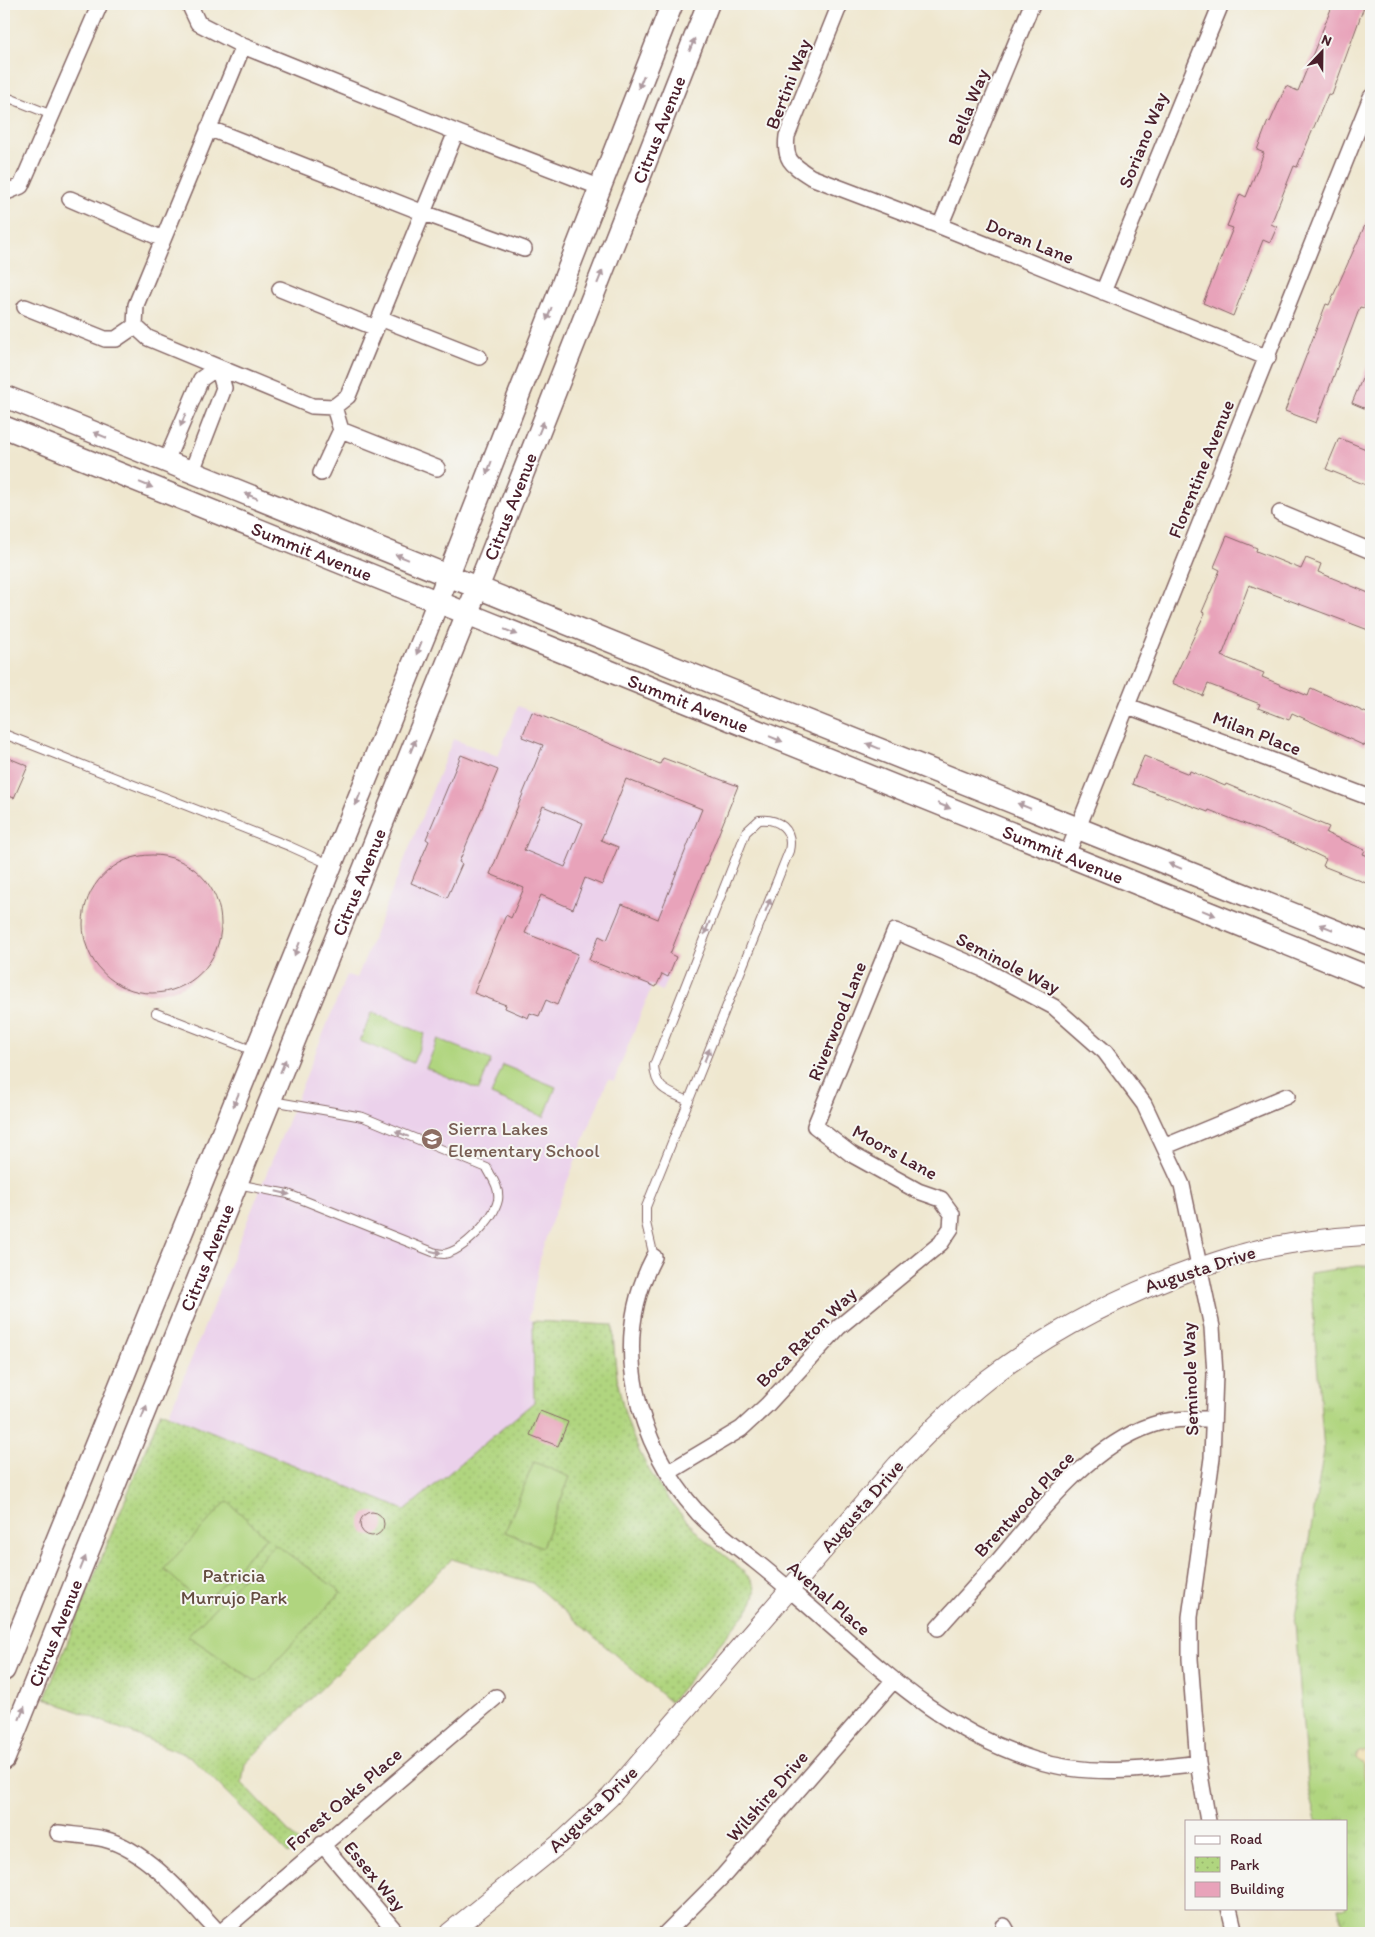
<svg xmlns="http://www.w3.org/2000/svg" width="1375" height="1937" viewBox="0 0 1375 1937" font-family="Itim,sans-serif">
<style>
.built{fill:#ebd1eb}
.grass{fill:url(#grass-tufts);stroke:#7d7a55}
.sand{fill:url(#sand-dots);stroke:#9c7c64}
.park{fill:url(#park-dots);stroke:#7d7a55}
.pitch{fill:#b0d57f;stroke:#7d7a55}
.building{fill:#e8a3ba;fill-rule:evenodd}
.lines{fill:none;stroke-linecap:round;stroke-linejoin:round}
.service-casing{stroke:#846564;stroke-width:10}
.minor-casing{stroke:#846564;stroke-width:18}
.tertiary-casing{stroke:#846564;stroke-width:21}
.secondary-casing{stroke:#846564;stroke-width:24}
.service{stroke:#fff;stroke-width:8}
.minor{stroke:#fff;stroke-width:15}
.tertiary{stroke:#fff;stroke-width:19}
.secondary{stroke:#fff;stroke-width:21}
.oneway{fill:#ae9aa0}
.labels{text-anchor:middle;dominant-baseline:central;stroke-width:4;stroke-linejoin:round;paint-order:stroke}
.street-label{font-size:19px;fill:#4a1f2b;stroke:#f6f6f2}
.education-label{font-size:19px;fill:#785e54;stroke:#f6f6f2;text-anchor:start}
.park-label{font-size:19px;fill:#644c40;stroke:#f6f6f2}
</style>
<defs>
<pattern id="grass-tufts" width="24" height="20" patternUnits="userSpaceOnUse" patternTransform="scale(1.25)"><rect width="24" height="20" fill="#b0d57f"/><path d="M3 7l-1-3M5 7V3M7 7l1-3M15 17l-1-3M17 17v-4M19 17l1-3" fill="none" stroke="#99b66e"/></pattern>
<pattern id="sand-dots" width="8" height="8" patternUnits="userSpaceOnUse" patternTransform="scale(1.25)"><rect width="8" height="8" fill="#eeda9e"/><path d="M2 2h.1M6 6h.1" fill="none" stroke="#cebb88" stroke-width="1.8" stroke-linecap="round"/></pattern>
<pattern id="park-dots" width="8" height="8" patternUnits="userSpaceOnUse" patternTransform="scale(1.25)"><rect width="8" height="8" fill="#b0d57f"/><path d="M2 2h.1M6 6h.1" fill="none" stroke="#99b66e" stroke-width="1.8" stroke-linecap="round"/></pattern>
</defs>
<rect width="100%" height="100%" fill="#f6f6f2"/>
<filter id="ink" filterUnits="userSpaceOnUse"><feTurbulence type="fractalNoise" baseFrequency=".02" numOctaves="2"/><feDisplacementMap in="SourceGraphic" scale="10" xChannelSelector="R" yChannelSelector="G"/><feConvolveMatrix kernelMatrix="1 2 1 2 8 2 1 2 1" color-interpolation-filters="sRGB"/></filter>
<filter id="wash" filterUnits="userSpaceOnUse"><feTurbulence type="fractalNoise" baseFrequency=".0096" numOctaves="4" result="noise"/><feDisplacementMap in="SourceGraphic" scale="20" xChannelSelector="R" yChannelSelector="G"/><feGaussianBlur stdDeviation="1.12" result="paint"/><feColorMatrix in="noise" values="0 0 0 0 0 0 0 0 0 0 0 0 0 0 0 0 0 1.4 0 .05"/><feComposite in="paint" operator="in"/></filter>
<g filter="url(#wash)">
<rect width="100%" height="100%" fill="#efe7cf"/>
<!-- built -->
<path class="built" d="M518 706 660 764 663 758 738 786 670 954 676 957 668 977 662 991 652 986 614 1081 608 1079 550 1225 541 1253 529 1319 533 1321 534 1402 405 1510 169 1414 347 975 357 978 453 739 498 756Z"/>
<!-- grass -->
<path class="grass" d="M1357 1266H1371V1933H1344L1338 1908H1346V1821H1316L1308 1790 1295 1623 1324 1451 1310 1273Z"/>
<!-- sand -->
<path class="sand" d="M1371 1750V1791C1364 1785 1364 1775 1364 1766 1361 1759 1353 1760 1359 1751Z"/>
<!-- park -->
<path class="park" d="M533 1321 613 1325C615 1413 638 1472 701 1536 713 1548 748 1571 754 1585 758 1595 751 1605 746 1613L670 1702 532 1583 452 1559 245 1764 242 1783 300 1844 288 1854 191 1757 45 1698 161 1411 405 1510 534 1402Z"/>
<!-- pitch -->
<path class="pitch" d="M372 1012 425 1034 413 1063 360 1041Z
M438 1039 491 1060 479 1090 426 1068Z
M503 1065 556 1087 544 1117 491 1095Z
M534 1462 570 1477 542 1547 505 1532Z
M227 1501 266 1537 203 1605 164 1569Z
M275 1544 341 1592 257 1682 188 1636Z"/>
<g id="blocks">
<!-- building -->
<path class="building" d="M1333 4H1365L1332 95 1328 94 1297 167 1294 166 1271 224 1277 227 1270 243 1263 240 1233 316 1203 303 1233 228 1227 226 1240 194 1246 197 1264 153 1257 150 1268 121 1270 122 1286 86 1298 91Z
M1371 212V289L1364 308 1360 307 1316 423 1285 411 1326 304 1329 305Z
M1371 357V411L1352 403Z
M1339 438 1371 451V487L1326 469Z
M1227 536 1257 548 1256 551 1301 569 1306 558 1321 564 1318 572 1371 594V631L1249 585 1222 656 1264 673 1262 677 1308 696 1311 688 1371 715V731L1365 746 1292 713 1289 720 1258 708 1260 704 1208 684 1203 696 1172 683 1205 613 1202 612 1220 570 1214 567Z
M532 712 660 764 663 758 738 786 670 954 676 957 668 977 662 974 656 987 589 960 599 936 607 940 622 904 658 919 702 809 626 779 601 840 618 847 602 885 585 878 573 909 541 895 525 933 578 954 557 1005 546 1000 539 1016 530 1013 528 1018 505 1008 506 1005 474 993 506 915 511 918 524 888 490 874 543 745 522 737ZM543 806 583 823 565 867 524 850Z
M461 755 498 770 459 862 462 864 447 898 411 883 429 841 426 839Z
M4 756 28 766 14 798 4 794Z
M1144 756 1189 774 1190 771 1225 786 1226 784 1329 827 1326 833 1365 850 1363 854 1371 857V885L1323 866 1326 859 1288 841 1209 810 1208 812 1132 784Z
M83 924a69 69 0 1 1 138 0a69 69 0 1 1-138 0Z
M540 1411 568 1422 558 1446 530 1435Z
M360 1524a12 12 0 1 1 24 0a12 12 0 1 1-24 0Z"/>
</g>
</g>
<g filter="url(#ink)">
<use href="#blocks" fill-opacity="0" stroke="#846564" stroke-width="1"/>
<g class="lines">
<!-- service casing -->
<g class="service-casing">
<path id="service" d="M4 96 52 115
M4 734 289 846 329 864
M156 1013 254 1051
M237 1184 288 1194 433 1252C436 1253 441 1254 444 1254 463 1251 494 1219 498 1200 500 1188 492 1178 487 1168L363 1117 272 1101
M654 1257 646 1223V1207L789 851C794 829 778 818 759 820L746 832 654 1065C655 1090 668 1092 689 1101"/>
</g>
<!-- minor casing -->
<g class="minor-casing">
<path id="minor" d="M193 4 191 8 198 23 243 46 456 132 599 187
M840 4 787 136C784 160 791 164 811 177L940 226 1268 358
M243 46 136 305 135 326 148 338 312 406 334 407 348 396 456 132
M208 128 424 213 524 249
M4 190 9 191 21 186 100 4
M70 199 163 239
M940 226 1032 4
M280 289 376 328
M1103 292 1221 4
M25 307 105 339H116L135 326
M380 318 479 357
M341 430 437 468
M166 461 201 379 218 367 224 388 192 471
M321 473 341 430 334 407
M1280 513 1371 551
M1128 706 1371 798
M1067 855 1371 97
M1166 1146 1287 1096
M654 1257C609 1342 636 1444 698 1513 715 1531 736 1546 755 1561 774 1576 792 1592 811 1608 883 1671 941 1730 1035 1760 1087 1777 1145 1770 1198 1763
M669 1472 741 1429 767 1405 839 1327 941 1243 951 1228 952 1214 941 1199 918 1191 851 1154 815 1126 895 931 983 969 1054 1007 1105 1052 1144 1104 1182 1185 1212 1327 1215 1374 1212 1458 1190 1617V1659L1198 1763 1208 1821
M938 1628C958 1605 979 1583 999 1560 1040 1511 1090 1446 1152 1425 1172 1418 1192 1419 1213 1419
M58 1833C73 1835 90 1836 104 1839 148 1850 189 1901 219 1933
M322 1844 397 1933
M1229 1908 1235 1933
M1004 1926 1008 1933
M220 1933 496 1697
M666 1933 724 1875 893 1681"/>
</g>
<!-- tertiary casing -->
<g class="tertiary-casing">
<path id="tertiary" d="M449 1933 564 1840 610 1797 897 1465C926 1435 955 1405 988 1379 1052 1330 1121 1295 1197 1268 1220 1261 1243 1252 1266 1248 1301 1241 1336 1237 1371 1235"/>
</g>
<!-- secondary casing -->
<g class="secondary-casing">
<g id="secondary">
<path d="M4 396 733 691 1371 945"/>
<path id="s1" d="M4 427 1371 978"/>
<path d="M4 1670 426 632 672 4"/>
<path id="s2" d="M4 1759 490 557 708 4"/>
</g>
</g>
<!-- service -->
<use href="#service" class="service"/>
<!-- minor -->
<use href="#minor" class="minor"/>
<!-- tertiary -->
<use href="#tertiary" class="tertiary"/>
<!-- secondary -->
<use href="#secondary" class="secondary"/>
</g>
<!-- one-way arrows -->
<defs><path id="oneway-solid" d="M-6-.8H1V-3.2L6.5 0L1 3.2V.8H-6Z" transform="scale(1.25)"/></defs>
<g class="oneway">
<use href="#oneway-solid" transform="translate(692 45) rotate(-68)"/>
<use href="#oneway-solid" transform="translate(641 82) rotate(112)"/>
<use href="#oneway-solid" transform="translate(600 277) rotate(-68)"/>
<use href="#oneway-solid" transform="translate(549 314) rotate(111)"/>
<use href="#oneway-solid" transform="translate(183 420) rotate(113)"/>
<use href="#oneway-solid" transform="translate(541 428) rotate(-68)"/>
<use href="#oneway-solid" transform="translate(100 435) rotate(-158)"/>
<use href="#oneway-solid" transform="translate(489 468) rotate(111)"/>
<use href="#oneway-solid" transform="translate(146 485) rotate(22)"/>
<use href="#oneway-solid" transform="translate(251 496) rotate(-158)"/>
<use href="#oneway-solid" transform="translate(402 557) rotate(-158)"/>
<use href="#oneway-solid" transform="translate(511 632) rotate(22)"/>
<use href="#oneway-solid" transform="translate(419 648) rotate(112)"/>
<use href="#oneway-solid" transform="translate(776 739) rotate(22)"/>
<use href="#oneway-solid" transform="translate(413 746) rotate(-68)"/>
<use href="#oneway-solid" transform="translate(873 746) rotate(-158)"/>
<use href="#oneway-solid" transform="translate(358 799) rotate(112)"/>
<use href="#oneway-solid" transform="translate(944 806) rotate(22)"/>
<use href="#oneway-solid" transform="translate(1024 806) rotate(-158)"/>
<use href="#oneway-solid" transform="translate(1175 866) rotate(-158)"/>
<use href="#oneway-solid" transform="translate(768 905) rotate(-68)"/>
<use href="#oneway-solid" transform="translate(1209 913) rotate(22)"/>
<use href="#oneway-solid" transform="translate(1326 927) rotate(-158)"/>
<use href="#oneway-solid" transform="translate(707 928) rotate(112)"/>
<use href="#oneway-solid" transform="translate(297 949) rotate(112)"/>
<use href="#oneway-solid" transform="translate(707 1055) rotate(-68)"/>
<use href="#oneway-solid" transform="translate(283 1066) rotate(-68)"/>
<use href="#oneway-solid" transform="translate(236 1100) rotate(112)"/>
<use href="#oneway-solid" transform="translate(402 1134) rotate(-157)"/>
<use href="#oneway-solid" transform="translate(283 1193) rotate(13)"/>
<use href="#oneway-solid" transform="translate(435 1252) rotate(13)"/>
<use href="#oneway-solid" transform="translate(144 1412) rotate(-68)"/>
<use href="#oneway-solid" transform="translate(83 1563) rotate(-68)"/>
<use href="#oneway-solid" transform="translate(22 1713) rotate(-68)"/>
</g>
</g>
<!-- icons -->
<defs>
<g id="school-disc" transform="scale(1.125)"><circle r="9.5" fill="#8d6e63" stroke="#f6f6f2"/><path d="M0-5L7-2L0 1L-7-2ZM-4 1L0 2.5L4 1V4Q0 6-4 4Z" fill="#fff"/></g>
</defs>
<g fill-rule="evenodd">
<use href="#school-disc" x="432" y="1139"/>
</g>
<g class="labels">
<!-- street labels -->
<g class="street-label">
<text transform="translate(788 84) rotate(-69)">Bertini Way</text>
<text transform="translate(968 107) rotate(-68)">Bella Way</text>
<text stroke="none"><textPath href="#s2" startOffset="1756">Citrus Avenue</textPath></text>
<text transform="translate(1143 140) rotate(-68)">Soriano Way</text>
<text transform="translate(1030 241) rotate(22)">Doran Lane</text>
<text transform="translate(1201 469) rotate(-68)">Florentine Avenue</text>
<text stroke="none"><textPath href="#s2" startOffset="1351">Citrus Avenue</textPath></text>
<text stroke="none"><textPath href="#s1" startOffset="332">Summit Avenue</textPath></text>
<text stroke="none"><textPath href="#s1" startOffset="738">Summit Avenue</textPath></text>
<text transform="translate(1257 733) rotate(21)">Milan Place</text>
<text stroke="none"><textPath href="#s1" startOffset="1142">Summit Avenue</textPath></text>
<text stroke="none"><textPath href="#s2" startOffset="946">Citrus Avenue</textPath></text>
<text transform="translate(1008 963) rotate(27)">Seminole Way</text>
<text transform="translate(837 1021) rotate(-68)">Riverwood Lane</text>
<text transform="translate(895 1152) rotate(29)">Moors Lane</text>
<text stroke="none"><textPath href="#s2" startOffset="541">Citrus Avenue</textPath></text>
<text transform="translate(1200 1269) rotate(-18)">Augusta Drive</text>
<text transform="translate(806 1337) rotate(-45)">Boca Raton Way</text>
<text transform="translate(1190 1379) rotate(-92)">Seminole Way</text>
<text transform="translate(1024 1504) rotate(-47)">Brentwood Place</text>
<text transform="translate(862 1506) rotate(-49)">Augusta Drive</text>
<text transform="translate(829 1598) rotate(41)">Avenal Place</text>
<text stroke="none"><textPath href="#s2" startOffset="136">Citrus Avenue</textPath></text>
<text transform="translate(767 1796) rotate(-49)">Wilshire Drive</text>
<text transform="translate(344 1799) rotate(-41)">Forest Oaks Place</text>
<text transform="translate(593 1809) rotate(-44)">Augusta Drive</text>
<text transform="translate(375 1876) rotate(50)">Essex Way</text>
</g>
<!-- education labels -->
<g class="education-label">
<text x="448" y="1128">Sierra Lakes<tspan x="448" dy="22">Elementary School</tspan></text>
</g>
<!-- park labels -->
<g class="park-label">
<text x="234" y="1575">Patricia<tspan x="234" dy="22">Murrujo Park</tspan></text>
</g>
</g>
<!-- margin -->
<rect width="1375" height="1937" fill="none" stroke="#f6f6f2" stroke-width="20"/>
<!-- legend -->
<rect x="1185" y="1820" width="162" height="90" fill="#f6f6f2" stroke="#b1a0a2"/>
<rect x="1195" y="1836" width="25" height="8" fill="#ffffff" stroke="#b1a0a2"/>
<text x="1230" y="1844" font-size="15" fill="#4a1f2b">Road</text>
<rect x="1195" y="1857" width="25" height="15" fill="url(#park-dots)" stroke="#b1a0a2"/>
<text x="1230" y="1870" font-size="15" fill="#4a1f2b">Park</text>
<rect x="1195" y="1882" width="25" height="15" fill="#e8a3ba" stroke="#b1a0a2"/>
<text x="1230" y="1894" font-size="15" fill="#4a1f2b">Building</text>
<!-- north arrow -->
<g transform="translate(1322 52) rotate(22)" stroke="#f6f6f2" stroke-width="4" paint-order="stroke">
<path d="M0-4L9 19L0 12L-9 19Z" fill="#4a1f2b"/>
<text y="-8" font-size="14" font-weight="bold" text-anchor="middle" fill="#4a1f2b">N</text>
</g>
</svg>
